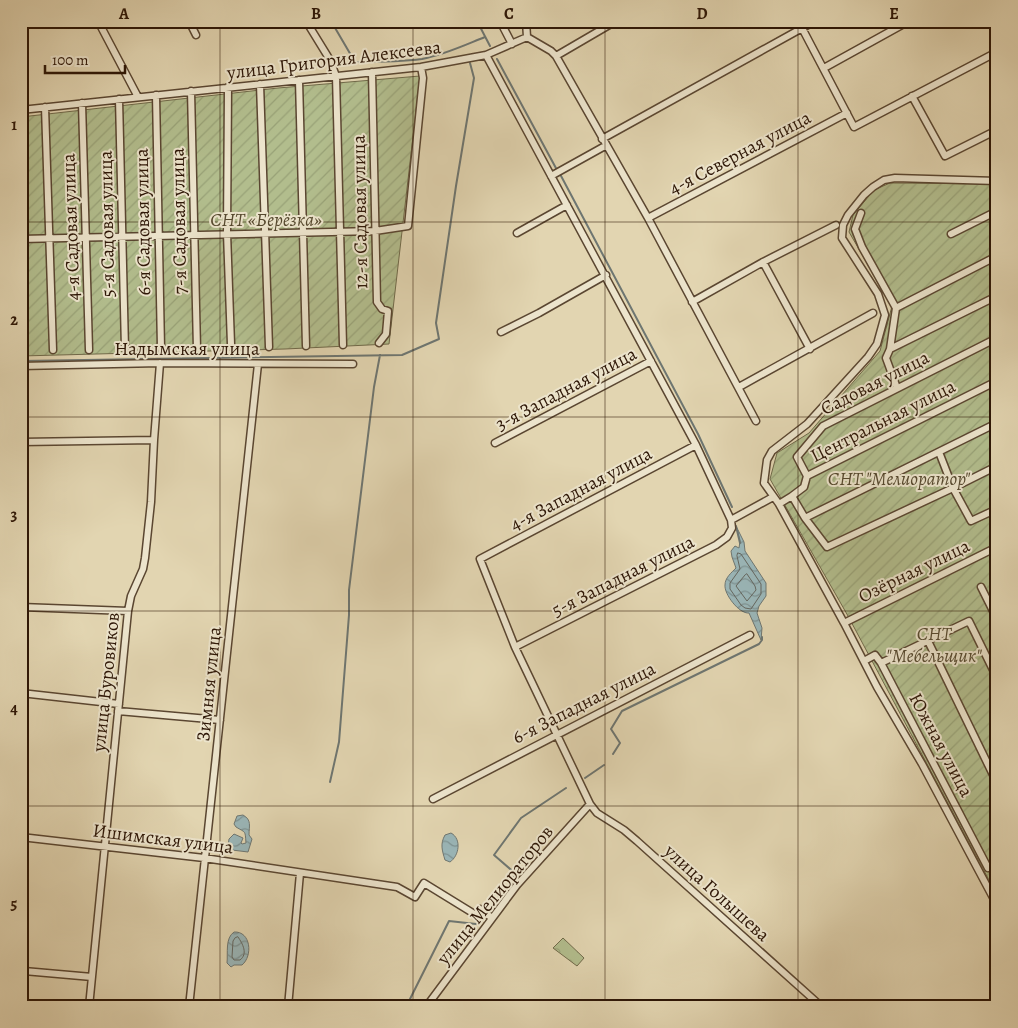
<svg xmlns="http://www.w3.org/2000/svg" width="1018" height="1028" viewBox="0 0 1018 1028" font-family="Alegreya,serif">
<style>
.park{fill:url(#park-crowns);stroke:#706a4a}
.garden{fill:url(#garden-furrows);stroke:#706a4a}
.water{fill:url(#water-waves);stroke:#6e7671}
.lines{fill:none;stroke-linecap:round;stroke-linejoin:round}
.shore{stroke:#64665f;stroke-width:1}
.stream{stroke:#6e7671;stroke-width:2}
.minor-casing{stroke:#5a4631;stroke-width:9}
.minor{stroke:#ece4cc;stroke-width:6}
.grid{fill:none;stroke:#2d1606;stroke-width:1;stroke-opacity:0.55}
.labels{text-anchor:middle;dominant-baseline:central;stroke-width:4;stroke-linejoin:round;paint-order:stroke}
.street-label{font-size:19px;fill:#2d1606;stroke:#ece4cc}
.park-label{font-size:19px;font-style:italic;fill:#55482e;stroke:#ece4cc}
.neatline{fill:none;stroke:#2d1606;stroke-width:2}
.grid-label{font-size:16px;text-anchor:middle;font-weight:bold;fill:#2d1606}
</style>
<defs>
<pattern id="park-crowns" width="20" height="18" patternUnits="userSpaceOnUse" patternTransform="scale(1.25)"><rect width="20" height="18" fill="#b2bd8d"/><path d="M2 6a3 3 0 1 1 6 0M12 15a3 3 0 1 1 6 0" fill="none" stroke="#99a278"/></pattern>
<pattern id="garden-furrows" width="10" height="10" patternUnits="userSpaceOnUse" patternTransform="scale(1.25)"><rect width="10" height="10" fill="#b2bd8d"/><path d="M-1 1l2-2M0 10L10 0M9 11l2-2" fill="none" stroke="#99a278"/></pattern>
<pattern id="water-waves" width="16" height="10" patternUnits="userSpaceOnUse" patternTransform="scale(1.25)"><rect width="16" height="10" fill="#9ab6b8"/><path d="M0 5q4-4 8 0t8 0" fill="none" stroke="#7e9394"/></pattern>
</defs>
<rect width="100%" height="100%" fill="#e2d5b1"/>
<filter id="stains"><feTurbulence type="fractalNoise" baseFrequency=".004" numOctaves="4"/><feColorMatrix values="0 0 0 0 .2 0 0 0 0 .09 0 0 0 0 .02 0 0 0 .5 -.17"/></filter>
<radialGradient id="worn" r=".72"><stop offset=".6" stop-color="#630" stop-opacity="0"/><stop offset="1" stop-color="#630" stop-opacity=".3"/></radialGradient>
<!-- park -->
<path class="park" d="M563 938 584 958 577 966 553 948Z"/>
<!-- garden -->
<path class="garden" d="M420 76 389 344 285 349 21 356V117L278 88Z
M890 183 997 184V895L848 616 770 479 777 453 809 433 880 351 892 306 849 232 853 215 874 190Z"/>
<!-- water -->
<path class="water" d="M736 526 744 542 745 551 766 583V596L759 606 757 613 762 628 761 640 749 613C739 614 724 594 725 585 725 578 731 573 736 568L732 557 731 551 735 546 739 548 740 541Z
M243 815C252 820 249 826 249 835L252 839 248 852 232 850 228 846 229 839 234 834 243 838 241 843 242 844 246 843C245 830 246 833 236 827L234 824 237 816Z
M451 833C462 839 459 856 450 862L445 860C442 850 440 844 445 835Z
M234 932C251 931 253 956 242 965H234L231 967 227 963C228 953 225 938 234 932Z"/>
<g class="lines">
<!-- shore -->
<path class="shore" d="M738 553 741 554 761 584V594L751 609 745 608 741 605 730 589V583L740 569 737 556Z
M747 574 755 586 756 590 747 601 736 586 745 575Z
M238 937C243 944 248 954 240 960H234L232 957 233 941 235 938Z"/>
<!-- stream -->
<path class="stream" d="M331 21 355 62C377 62 400 62 422 59 444 55 465 45 485 37
M477 21 490 46
M497 59 557 170
M560 174 698 434 732 507
M21 361 402 355 439 339 436 323 456 186 474 78 470 63
M736 526 740 543
M613 754 620 743 611 729 622 711 759 644 762 640V637
M585 778 604 765
M330 782 339 742 349 615V590L374 387 380 355
M514 877 516 874 494 855 521 818 566 788
M490 907 506 888
M406 1007 449 921 476 924 482 918"/>
<!-- minor casing -->
<g class="minor-casing">
<path id="minor" d="M98 21 138 97
M189 21 196 35
M306 21 330 60 336 76 343 345
M500 21 512 44
M526 21 527 37
M802 28 854 127 997 52
M527 37 551 51 556 56 648 218 756 421
M486 55 696 445 731 520 732 528 727 537 716 545 515 647
M556 56 616 21
M824 68 909 21
M372 72 377 302 382 309 388 311 386 334 379 343
M299 80 306 346
M260 84 269 347
M228 87 227 233 231 344
M191 91 197 349
M156 95 161 348
M912 96 945 156 997 130
M119 99 125 349
M82 103 89 350
M45 107 53 350
M21 110 421 67 486 55 527 37
M602 139 815 21
M551 176 605 146
M997 181 895 178 884 180 873 187 864 195 848 215 843 225 842 238 878 294 885 315 877 344 868 357 807 424 772 451 767 460 764 483 779 504 844 623 877 687 922 764 997 905
M861 213 855 229 862 247 896 308
M648 218 847 113
M517 233 567 205
M951 234 997 211
M21 239 375 231 408 226 423 78 421 67
M763 262 810 349
M692 302 763 262 836 225
M501 332 539 313 606 275
M890 349 896 308 997 256
M21 366 160 363 353 364
M739 387 873 313
M897 388 886 358 890 349 997 296
M21 442 154 440
M495 443 651 361
M696 445 480 559 515 647 590 804 597 813 624 830 637 841 822 1007
M939 452 953 488 971 521 997 509
M807 476 797 457 823 426 997 338
M792 496 804 487 807 476 997 381
M779 504 792 496 805 518 997 423
M805 518 827 547 953 488 997 466
M731 520 773 497
M981 587 997 619
M21 607 128 611
M844 623 997 547
M928 641 997 783
M864 661 875 655 881 663 969 621 997 678
M881 663 988 868 997 863
M21 693 119 704
M118 711 220 720
M433 799 750 635
M21 837 204 858 397 887 415 897 424 883 476 915 480 909 492 918
M24 971 92 977
M89 1007 128 611 131 596 143 569 145 558 151 502 154 440 160 363
M189 1007 258 364
M288 1007 300 873
M426 1007 517 885 590 804"/>
</g>
<!-- minor -->
<use href="#minor" class="minor"/>
</g>
<!-- grid -->
<path class="grid" d="M220 21V1007M413 21V1007M605 21V1007M798 21V1007M21 222H997M21 417H997M21 611H997M21 806H997"/>
<g class="labels">
<!-- street labels -->
<g class="street-label">
<text transform="translate(334 60) rotate(-7)">улица Григория Алексеева</text>
<text transform="translate(740 153) rotate(-28)">4-я Северная улица</text>
<text transform="translate(360 212) rotate(-91)">12-я Садовая улица</text>
<text transform="translate(179 221) rotate(-91)">7-я Садовая улица</text>
<text transform="translate(143 222) rotate(-91)">6-я Садовая улица</text>
<text transform="translate(107 224) rotate(-91)">5-я Садовая улица</text>
<text transform="translate(71 227) rotate(-92)">4-я Садовая улица</text>
<text x="187" y="349">Надымская улица</text>
<text transform="translate(875 383) rotate(-27)">Садовая улица</text>
<text transform="translate(566 389) rotate(-28)">3-я Западная улица</text>
<text transform="translate(883 421) rotate(-27)">Центральная улица</text>
<text transform="translate(581 489) rotate(-28)">4-я Западная улица</text>
<text transform="translate(914 571) rotate(-26)">Озёрная улица</text>
<text transform="translate(623 576) rotate(-27)">5-я Западная улица</text>
<text transform="translate(106 682) rotate(-84)">улица Буровиков</text>
<text transform="translate(209 684) rotate(-84)">Зимняя улица</text>
<text transform="translate(584 703) rotate(-27)">6-я Западная улица</text>
<text transform="translate(941 745) rotate(62)">Южная улица</text>
<text transform="translate(163 839) rotate(7)">Ишимская улица</text>
<text transform="translate(717 893) rotate(42)">улица Голышева</text>
<text transform="translate(495 895) rotate(-51)">улица Мелиораторов</text>
</g>
<!-- park labels -->
<g class="park-label">
<text x="266" y="220">СНТ «Берёзка»</text>
<text x="899" y="479">СНТ "Мелиоратор"</text>
<text x="934" y="634">СНТ<tspan x="934" dy="22">"Мебельщик"</tspan></text>
</g>
</g>
<!-- margin -->
<rect width="1018" height="1028" fill="none" stroke="#e2d5b1" stroke-width="55"/>
<!-- scale -->
<path d="M45 65v8h80v-8" fill="none" stroke="#2d1606" stroke-width="2.5"/>
<text x="52" y="65" font-size="15" fill="#2d1606" stroke="#ece4cc" stroke-width="4" paint-order="stroke">100 m</text>
<rect x="28" y="28" width="962" height="972" class="neatline"/>
<g class="grid-label">
<text x="124" y="19">A</text>
<text x="316" y="19">B</text>
<text x="509" y="19">C</text>
<text x="702" y="19">D</text>
<text x="894" y="19">E</text>
<text x="14" y="130">1</text>
<text x="14" y="325">2</text>
<text x="14" y="520">3</text>
<text x="14" y="714">4</text>
<text x="14" y="909">5</text>
</g>
<rect width="100%" height="100%" filter="url(#stains)"/>
<rect width="100%" height="100%" fill="url(#worn)"/>
</svg>
